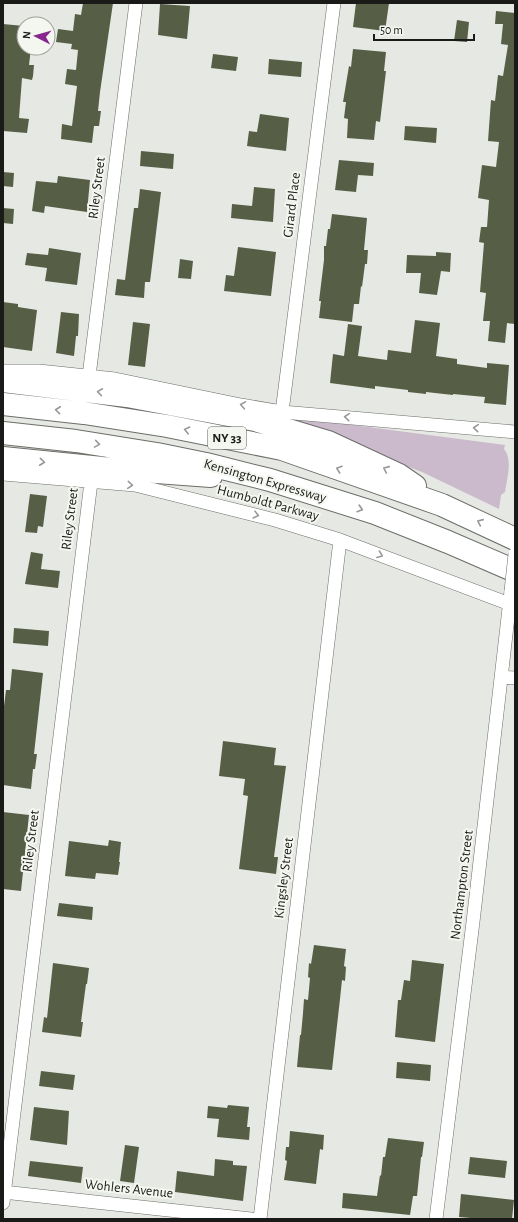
<svg xmlns="http://www.w3.org/2000/svg" width="518" height="1222" viewBox="0 0 518 1222" font-family="'Alegreya Sans',sans-serif">
<style>
.green{fill:#cabacb}
.building{fill:#565f45}
.lines{fill:none;stroke-linecap:round;stroke-linejoin:round}
.street-casing{stroke:#6c6e69;stroke-width:14}
.highway-casing{stroke:#6c6e69;stroke-width:24}
.street{stroke:#fff;stroke-width:13}
.highway{stroke:#fff;stroke-width:22}
.street-bridge-casing{stroke:#6c6e69;stroke-width:14;stroke-linecap:butt}
.street-bridge{stroke:#fff;stroke-width:13}
.oneway{stroke:#989897}
.labels{text-anchor:middle;dominant-baseline:central;stroke-width:4;stroke-linejoin:round;paint-order:stroke}
.shield{fill:#f4f6f0;stroke:#5b5c59;stroke-width:1}
.shield-label{font-size:13px;font-weight:bold;fill:#1a1a18}
.street-label{font-size:14px;fill:#1a1a18;stroke:#f4f6f0}
</style>
<rect width="100%" height="100%" fill="#e6e9e3"/>
<!-- green -->
<path class="green" d="M269 414 505 445 504 449C513 460 507 478 505 492L501 495 499 509 422 472Z"/>
<!-- building -->
<path class="building" d="M83 3H113L100 92 98 111H101L99 126H94L92 143 61 139 62 124 72 126 77 86 65 84 67 69 76 70 78 50 71 49 72 44 56 42 58 29 73 31 75 14 81 15Z
M356 3H389L385 31 353 27Z
M160 4 190 6 187 39 158 35Z
M496 11 515 13 514 305H515V324L507 323 505 343 488 341 490 321H483L486 293 480 292 484 243 479 242 481 227H487L489 200 478 198 482 165 496 167 499 142 488 141 491 100 495 101 498 75 503 76 508 45 501 44 503 24H495Z
M457 20 469 22 467 42 454 41Z
M3 24 24 26V48H31L29 65H34L33 76 32 80 22 78 19 118 29 119 27 133 3 131Z
M353 49 386 52 384 71H386L380 122 376 121 374 140 347 138 348 119 344 118 346 102H343L349 66 351 67Z
M213 54 238 57 236 71 211 68Z
M269 59 302 62 301 77 268 74Z
M260 114 289 118 286 151 247 146 249 131 257 132Z
M405 126 437 128 436 143 404 140Z
M141 151 174 154 173 169 140 166Z
M339 160 374 163 373 176 358 175 356 192 335 190Z
M3 172 14 173 13 187 3 186Z
M58 176 90 180 87 212 45 206 44 213 32 211 36 181 57 183Z
M254 187 275 189 273 222 231 218 232 204 252 206Z
M140 189 161 192 150 282H145L144 298 115 295 117 279 125 280 134 208H138Z
M3 208 14 209 13 224 3 223Z
M332 214 367 218 364 250H368L367 264H365L362 287 361 286 359 304H354L352 322 319 318 321 301H319L324 260V246H326L328 229H330Z
M238 247 276 252 271 296 224 291 226 275 234 276Z
M49 248 81 253 77 285 45 281 47 268 25 265 27 253 48 255Z
M436 252 451 253 450 272 441 271 437 295 419 293 421 273H406L407 255 436 256Z
M180 259 193 261 191 279 178 278Z
M3 302 18 304V307L37 310 32 351 3 347Z
M61 312 79 314 78 336H76L74 356 56 353Z
M415 320 440 323 436 356 457 359V364L487 368V363L509 365 506 405 484 403 485 397 453 394V395L426 392V394L408 392V390L375 386V389L330 383 333 354 344 356 348 324 362 326 358 356 387 360 388 350 411 353Z
M133 322 150 324 145 367 128 365Z
M30 494 47 496 43 527 38 526 37 533 25 532Z
M31 552 43 554 41 569 60 571 58 588 25 584Z
M14 628 49 631 48 646 13 643Z
M12 669 43 673 34 754H37L35 769H33L31 789 3 785V714L6 690H10Z
M223 741 276 748 274 765 286 766 274 857H278L276 874 239 869 248 796 243 795 245 779 219 776Z
M3 812 29 815 21 891 3 889Z
M109 840 121 842 119 862H120L118 875 96 873 95 879 65 876 69 841 108 846Z
M59 903 93 907 92 920 57 916Z
M314 945 346 949 344 966 346 967 345 981 342 980 340 999 332 1070 297 1067 300 1035H301L303 1013 304 999 308 1000 310 978 308 977 309 963 311 964Z
M412 960 444 964 435 1042 395 1037 398 1000H401L404 980 410 981Z
M53 963 89 968 87 984H86L81 1022H83L81 1037 42 1032 44 1017 47 1018Z
M397 1062 431 1065 430 1081 396 1078Z
M41 1071 75 1075 73 1090 39 1086Z
M228 1105 249 1107 247 1127H250L249 1140 217 1137 219 1119 207 1118 208 1106 227 1108Z
M34 1107 69 1111 67 1145 30 1140Z
M290 1131 324 1135 323 1150 320 1149 316 1184 284 1180 287 1161 285 1160 286 1147H289Z
M388 1138 424 1142 422 1157H421L417 1196H413L410 1215 342 1208 343 1193 377 1196 380 1175 381 1176 383 1157H385Z
M125 1145 139 1147 134 1183 120 1181Z
M470 1157 507 1161 505 1178 468 1174Z
M215 1159 233 1161V1165L247 1166 243 1201 175 1192 177 1171 214 1176Z
M30 1161 83 1167 81 1183 28 1176Z
M461 1194 514 1200 512 1219H482L459 1217Z"/>
<g class="lines">
<!-- street casing -->
<g class="street-casing">
<path id="street" d="M3 371H39L115 379 241 405 282 412 515 432
M89 376 136 3
M282 412 334 3
M3 474 135 485 275 520 340 540 515 606
M502 677 515 678
M3 1192 251 1219
M3 1203 91 482
M260 1219 340 540
M436 1219 473 922 511 591"/>
</g>
<!-- highway casing -->
<g class="highway-casing">
<path id="highway" d="M3 381 127 396 255 420 328 442 399 475 415 486
M3 404 84 413 167 426 282 449 442 505 515 539
M3 433 76 441 157 454 206 464 270 480 375 513 448 542 515 571
M3 458 102 468 211 476"/>
</g>
<!-- street -->
<use href="#street" class="street"/>
<!-- highway -->
<use href="#highway" class="highway"/>
<!-- street-bridge casing -->
<g class="street-bridge-casing">
<path id="street-bridge" d="M511 591 515 554"/>
</g>
<!-- street-bridge -->
<use href="#street-bridge" class="street-bridge"/>
</g>
<!-- one-way arrows -->
<defs><path id="oneway-chevron" d="M-2-3.5L2.5 0L-2 3.5" fill="none" stroke-width="1.6" stroke-linecap="round" stroke-linejoin="round"/></defs>
<g class="oneway">
<use href="#oneway-chevron" transform="translate(100 392) rotate(-172)"/>
<use href="#oneway-chevron" transform="translate(243 405) rotate(-170)"/>
<use href="#oneway-chevron" transform="translate(58 410) rotate(-174)"/>
<use href="#oneway-chevron" transform="translate(347 417) rotate(-175)"/>
<use href="#oneway-chevron" transform="translate(476 428) rotate(-175)"/>
<use href="#oneway-chevron" transform="translate(187 430) rotate(-168)"/>
<use href="#oneway-chevron" transform="translate(97 444) rotate(9)"/>
<use href="#oneway-chevron" transform="translate(42 462) rotate(6)"/>
<use href="#oneway-chevron" transform="translate(339 469) rotate(-161)"/>
<use href="#oneway-chevron" transform="translate(386 469) rotate(-156)"/>
<use href="#oneway-chevron" transform="translate(130 485) rotate(5)"/>
<use href="#oneway-chevron" transform="translate(360 509) rotate(17)"/>
<use href="#oneway-chevron" transform="translate(256 515) rotate(14)"/>
<use href="#oneway-chevron" transform="translate(480 522) rotate(-156)"/>
<use href="#oneway-chevron" transform="translate(380 555) rotate(21)"/>
</g>
<g class="labels">
<!-- shield labels -->
<rect class="shield" x="208" y="427" width="38" height="22" rx="3"/>
<g class="shield-label">
<text x="227" y="438">NY 33</text>
</g>
<!-- street labels -->
<g class="street-label">
<text transform="translate(97 188) rotate(-83)">Riley Street</text>
<text transform="translate(292 205) rotate(-83)">Girard Place</text>
<text transform="translate(265 481) rotate(16)">Kensington Expressway</text>
<text transform="translate(268 503) rotate(15)">Humboldt Parkway</text>
<text transform="translate(70 519) rotate(-83)">Riley Street</text>
<text transform="translate(31 841) rotate(-83)">Riley Street</text>
<text transform="translate(284 878) rotate(-83)">Kingsley Street</text>
<text transform="translate(462 885) rotate(-83)">Northampton Street</text>
<text transform="translate(129 1189) rotate(6)">Wohlers Avenue</text>
</g>
</g>
<!-- border -->
<rect width="518" height="1222" fill="none" stroke="#1a1a18" stroke-width="8"/>
<!-- north arrow -->
<g transform="translate(36 36) rotate(276)"><circle r="19" fill="#f4f6f0" stroke="#9d9e9a"/>
<path d="M0-3L7 15L0 10L-7 15Z" fill="#87268f"/>
<text y="-6" font-size="11" font-weight="bold" text-anchor="middle" fill="#1a1a18">N</text>
</g>
<!-- scale -->
<path d="M374 34v6h100v-6" fill="none" stroke="#1a1a18" stroke-width="2"/>
<text x="380" y="34" font-size="12" fill="#1a1a18" stroke="#f4f6f0" stroke-width="3" paint-order="stroke">50 m</text>
</svg>
